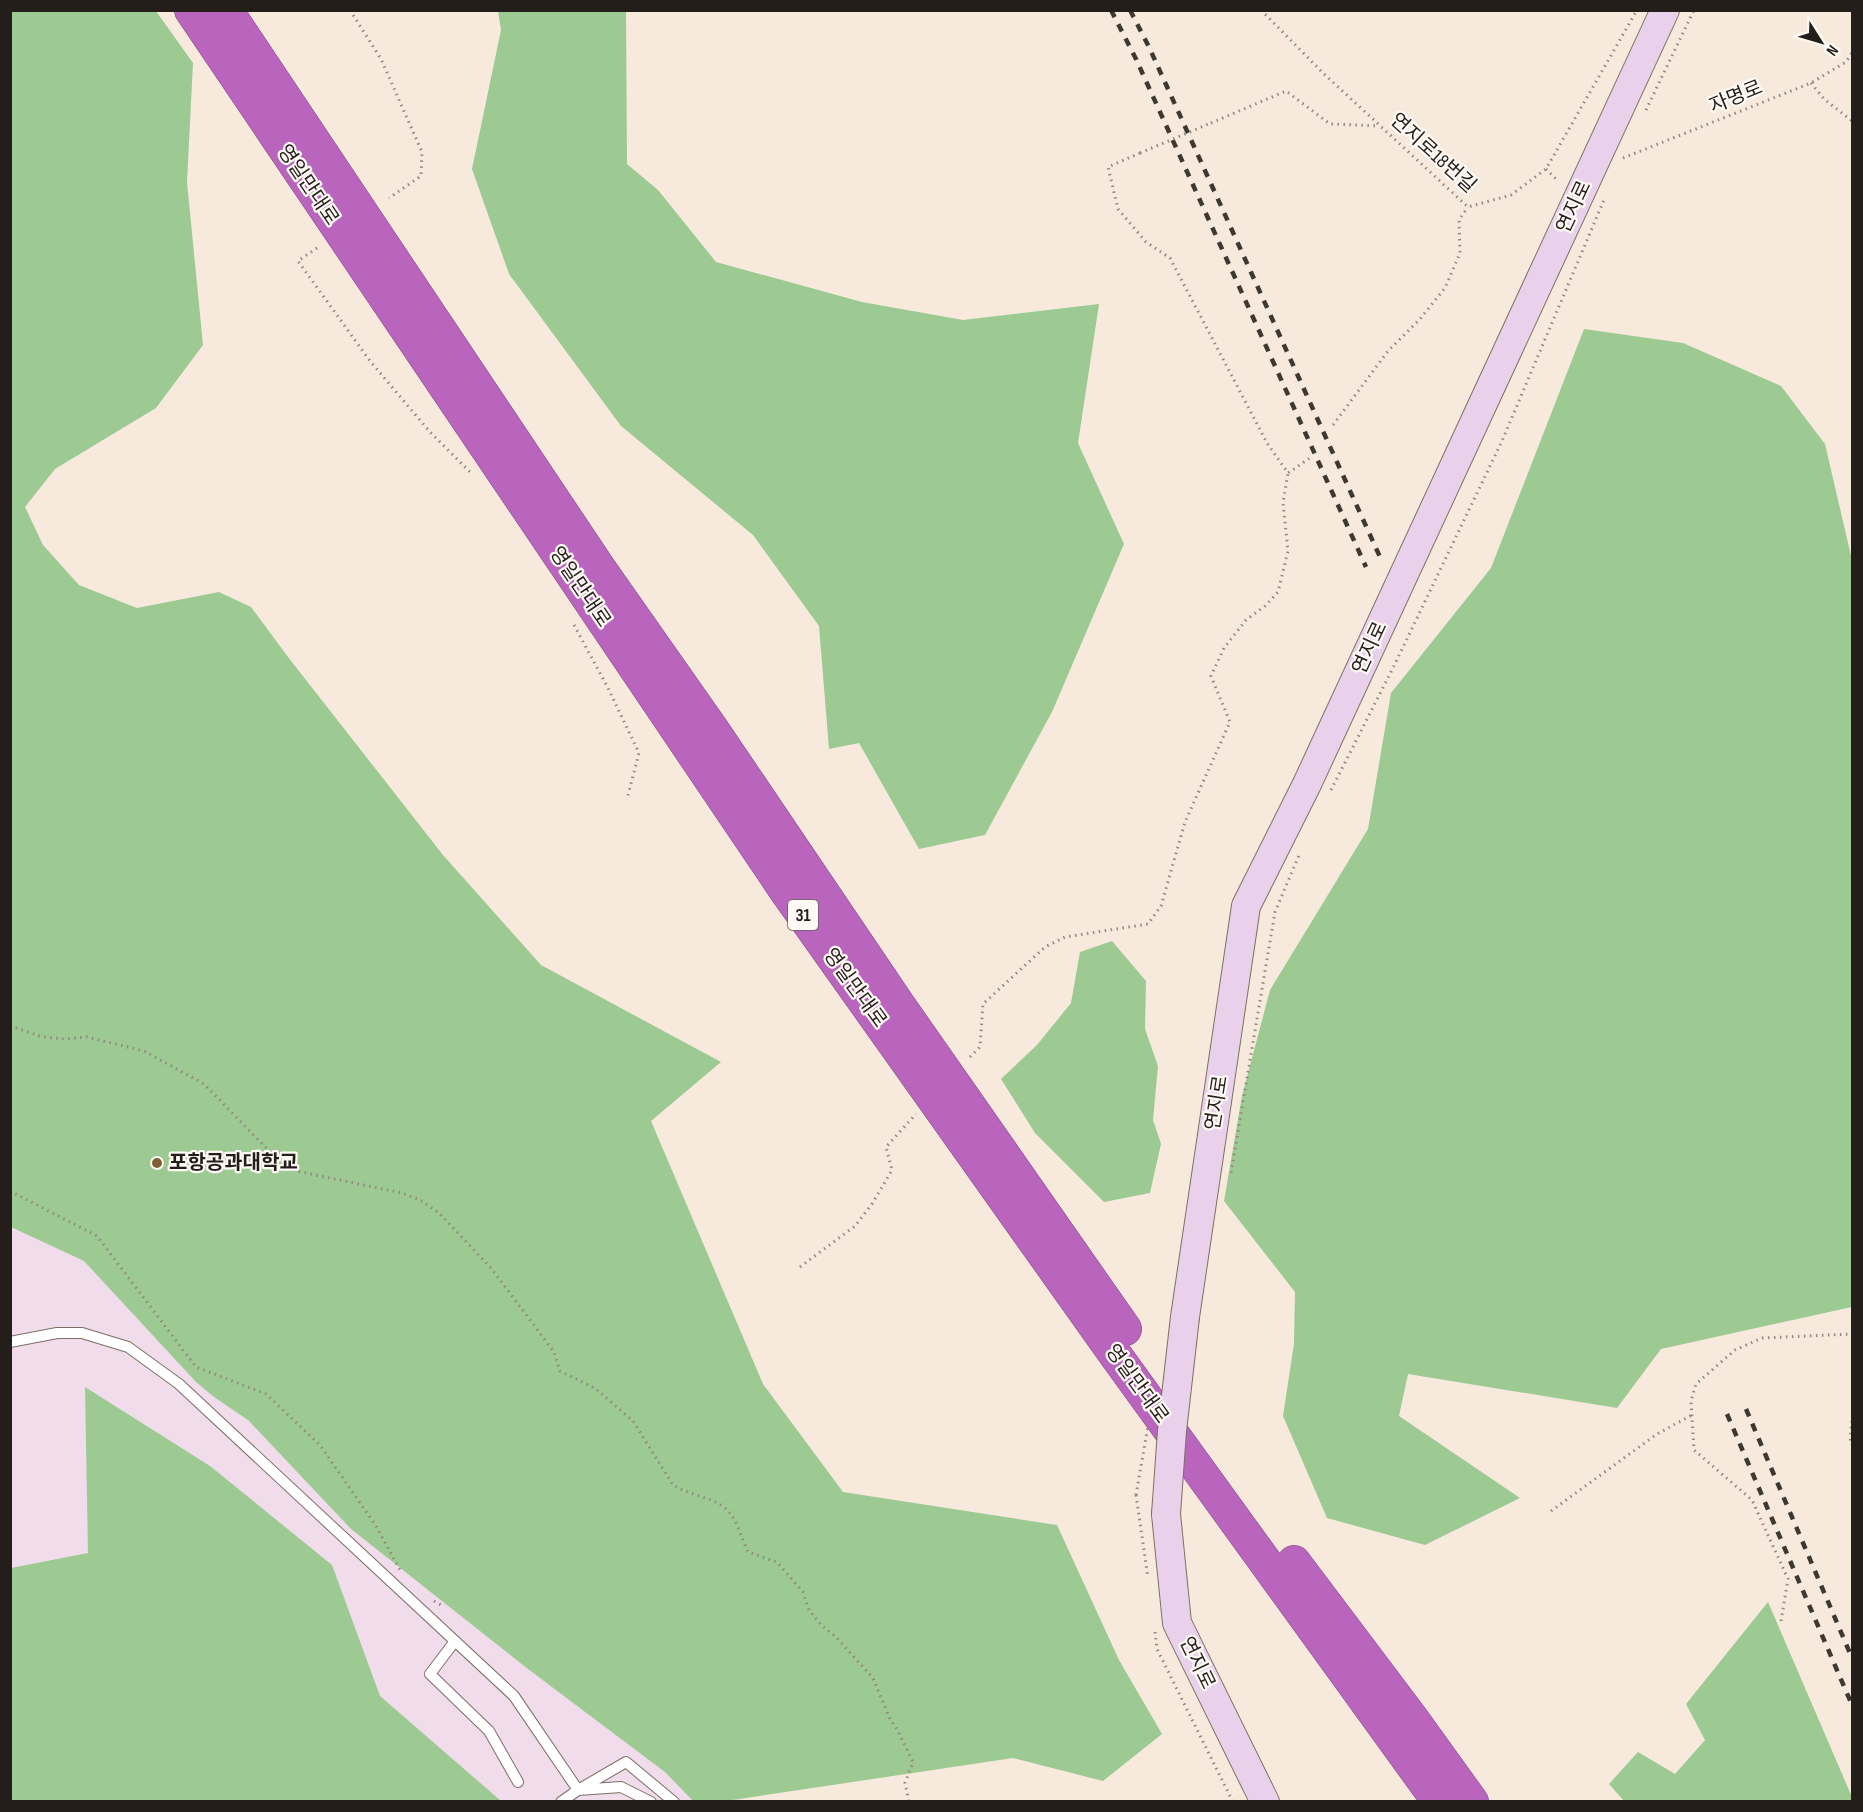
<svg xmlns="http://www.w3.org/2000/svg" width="1863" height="1812" viewBox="0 0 1863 1812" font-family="'Sofia Sans Condensed','Noto Sans KR',sans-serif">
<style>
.education{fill:#f0dceb}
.forest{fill:#9cca92}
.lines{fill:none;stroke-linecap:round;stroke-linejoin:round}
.lane-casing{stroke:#7b7064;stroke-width:12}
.secondary-casing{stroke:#7b7064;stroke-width:30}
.highway-casing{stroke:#844c84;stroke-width:34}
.path{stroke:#928880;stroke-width:3;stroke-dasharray:1.5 4.5;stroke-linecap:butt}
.lane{stroke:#fff;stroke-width:10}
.secondary{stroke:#ead1eb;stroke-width:28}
.highway{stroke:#b965bd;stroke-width:33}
.rail{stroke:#3e3833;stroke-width:4.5;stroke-dasharray:8 8;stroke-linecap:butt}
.secondary-bridge-casing{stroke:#7b7064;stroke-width:30;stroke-linecap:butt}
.path-bridge{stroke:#928880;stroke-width:3;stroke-dasharray:1.5 4.5;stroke-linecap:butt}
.secondary-bridge{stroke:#ead1eb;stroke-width:28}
.poi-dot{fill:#7d6034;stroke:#fef9f4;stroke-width:2}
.labels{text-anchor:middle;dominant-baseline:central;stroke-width:4.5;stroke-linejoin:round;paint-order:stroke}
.shield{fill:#fef9f4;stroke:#65605b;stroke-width:1.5}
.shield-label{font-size:18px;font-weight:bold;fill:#231e1a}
.street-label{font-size:20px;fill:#231e1a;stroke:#fef9f4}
.poi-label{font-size:20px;font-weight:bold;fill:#231e1a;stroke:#fef9f4;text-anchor:start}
</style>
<rect width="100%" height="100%" fill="#f7eadd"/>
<!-- education -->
<path class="education" d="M10 915 595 1412 743 1801H11Z"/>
<!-- forest -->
<path class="forest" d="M11 10 156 11 193 63 187 182 203 345 156 408 55 469 25 507 43 545 79 585 137 608 219 592 251 607 288 657 443 855 541 965 721 1062 651 1121 763 1384 843 1492 1057 1525 1119 1660 1162 1734 1103 1781 1013 1758 726 1801H693L665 1772 528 1669 351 1529 248 1420 214 1397 196 1382 84 1261 11 1227Z
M498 11H626L627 164 658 190 716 262 862 302 963 320 1099 304 1078 443 1124 544 1052 712 985 835 919 849 859 743 829 749 819 626 753 535 621 426 509 274 472 169 501 30Z
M1584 329 1683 343 1781 386 1825 444 1852 560V1307L1661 1349 1617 1408 1408 1374 1399 1416 1520 1498 1425 1545 1327 1518 1283 1416 1294 1344 1295 1292 1224 1201 1242 1096 1270 990 1368 829 1391 693 1491 568Z
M1112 941 1146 981 1145 1029 1158 1066 1153 1120 1161 1144 1150 1193 1104 1202 1035 1133 1001 1079 1037 1045 1071 1003 1080 952Z
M85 1387 210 1466 332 1565 380 1696 501 1801H11V1568L88 1553Z
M1768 1602 1852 1797V1801H1624L1609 1784 1638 1752 1675 1774 1705 1740 1686 1704Z"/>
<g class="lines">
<!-- lane casing -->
<g class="lane-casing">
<path id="lane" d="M10 1342 57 1333H82L128 1347 179 1384 514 1696 578 1790 626 1762 674 1802
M455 1641 430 1674 489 1731 518 1782
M561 1802 578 1790 621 1787 651 1802"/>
</g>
<!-- secondary casing -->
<g class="secondary-casing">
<path id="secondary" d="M1185 1317 1246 906 1307 784 1665 10
M1166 1514 1177 1623 1265 1802"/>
</g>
<!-- highway casing -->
<g class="highway-casing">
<path id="highway" d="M191 10 788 894 1114 1353 1439 1802
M226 10 599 568 712 729 898 1004 1125 1329
M1294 1562 1413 1720 1472 1802"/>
</g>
<!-- path -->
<path class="path" d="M350 10 381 59 422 152 421 176 389 198
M1261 10 1323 73 1468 207 1511 195 1546 169 1637 10
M1811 83 1824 99 1852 121
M1646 110 1694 10
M1211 123 1286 91 1330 124 1379 126
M1140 153 1108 167 1118 209 1146 242 1170 258 1267 443 1288 473 1310 458
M1623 158 1811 83 1846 62 1852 53
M1546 169 1558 181
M317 248 298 261 370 361 430 432 472 474
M1333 425 1388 351 1420 319 1445 288 1460 253 1459 220 1468 207
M574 625 608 688 639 753 627 799
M1331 790 1393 668 1502 441 1604 200
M10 1026 43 1037 65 1039 87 1037 144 1051 204 1084 277 1159 296 1171 402 1193 420 1200 439 1213 491 1268 554 1352 560 1371 596 1389 633 1421 673 1485C690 1496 716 1497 729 1512 738 1522 742 1540 748 1552L777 1562 803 1592 809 1610 821 1625 835 1636 873 1678 890 1719 898 1731 913 1762 905 1783 909 1802
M970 1057 980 1047 983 1004 1045 947 1065 937 1148 924 1161 906 1185 822 1230 722 1211 676 1224 648 1246 620 1265 606 1278 592 1288 551 1283 503 1288 473
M1231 1173 1275 912 1300 853
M10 1191 97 1236 196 1367 266 1394 320 1445 376 1526 400 1570
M800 1267 855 1226 872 1204 892 1170 886 1147 916 1114
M1852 1421 1850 1438 1852 1445
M1136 1495 1148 1578
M1551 1511 1657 1434 1692 1415
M434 1601 443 1606
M1781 1621 1788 1579 1752 1500 1694 1450 1691 1401 1696 1384 1735 1350 1762 1338 1852 1334
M1155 1632 1157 1649 1233 1802"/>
<!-- lane -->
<use href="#lane" class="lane"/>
<!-- secondary -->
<use href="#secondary" class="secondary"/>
<!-- highway -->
<use href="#highway" class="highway"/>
<!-- rail -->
<path class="rail" d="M1111 10 1136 59 1366 567
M1130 10 1149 47 1380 557
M1746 1409 1852 1658
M1727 1414 1852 1705"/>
<!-- secondary-bridge casing -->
<g class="secondary-bridge-casing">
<path id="secondary-bridge" d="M1166 1514 1172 1431 1185 1317"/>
</g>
<!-- path-bridge -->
<path class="path-bridge" d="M1140 153 1211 123
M1136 1495 1148 1426"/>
<!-- secondary-bridge -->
<use href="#secondary-bridge" class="secondary-bridge"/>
</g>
<!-- markers -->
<circle class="poi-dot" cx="157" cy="1163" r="6"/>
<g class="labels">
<!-- shield labels -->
<rect class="shield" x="788" y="900" width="30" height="30" rx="4.5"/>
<g class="shield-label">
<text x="803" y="915">31</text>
</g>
<!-- street labels -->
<g class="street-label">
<text transform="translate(1736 97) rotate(-22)">자명로</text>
<text transform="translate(1433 153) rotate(42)">연지로18번길</text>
<text transform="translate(308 185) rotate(56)">영일만대로</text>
<text transform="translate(1574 207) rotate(-65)">연지로</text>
<text transform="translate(580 587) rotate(56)">영일만대로</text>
<text transform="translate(1370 648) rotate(-65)">연지로</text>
<text transform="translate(855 988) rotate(54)">영일만대로</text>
<text transform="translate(1217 1103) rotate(-81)">연지로</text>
<text transform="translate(1137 1384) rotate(54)">영일만대로</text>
<text transform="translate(1197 1663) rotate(64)">연지로</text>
</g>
<!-- poi labels -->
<g class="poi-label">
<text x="169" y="1163">포항공과대학교</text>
</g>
</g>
<!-- border -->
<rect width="1863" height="1812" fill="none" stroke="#231e1a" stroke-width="24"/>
<!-- north arrow -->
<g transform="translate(1821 42) rotate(127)" stroke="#fef9f4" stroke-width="4.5" paint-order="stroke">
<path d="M0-4.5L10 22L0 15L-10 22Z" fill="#231e1a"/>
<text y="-9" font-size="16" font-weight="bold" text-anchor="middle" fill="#231e1a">N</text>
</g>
</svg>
